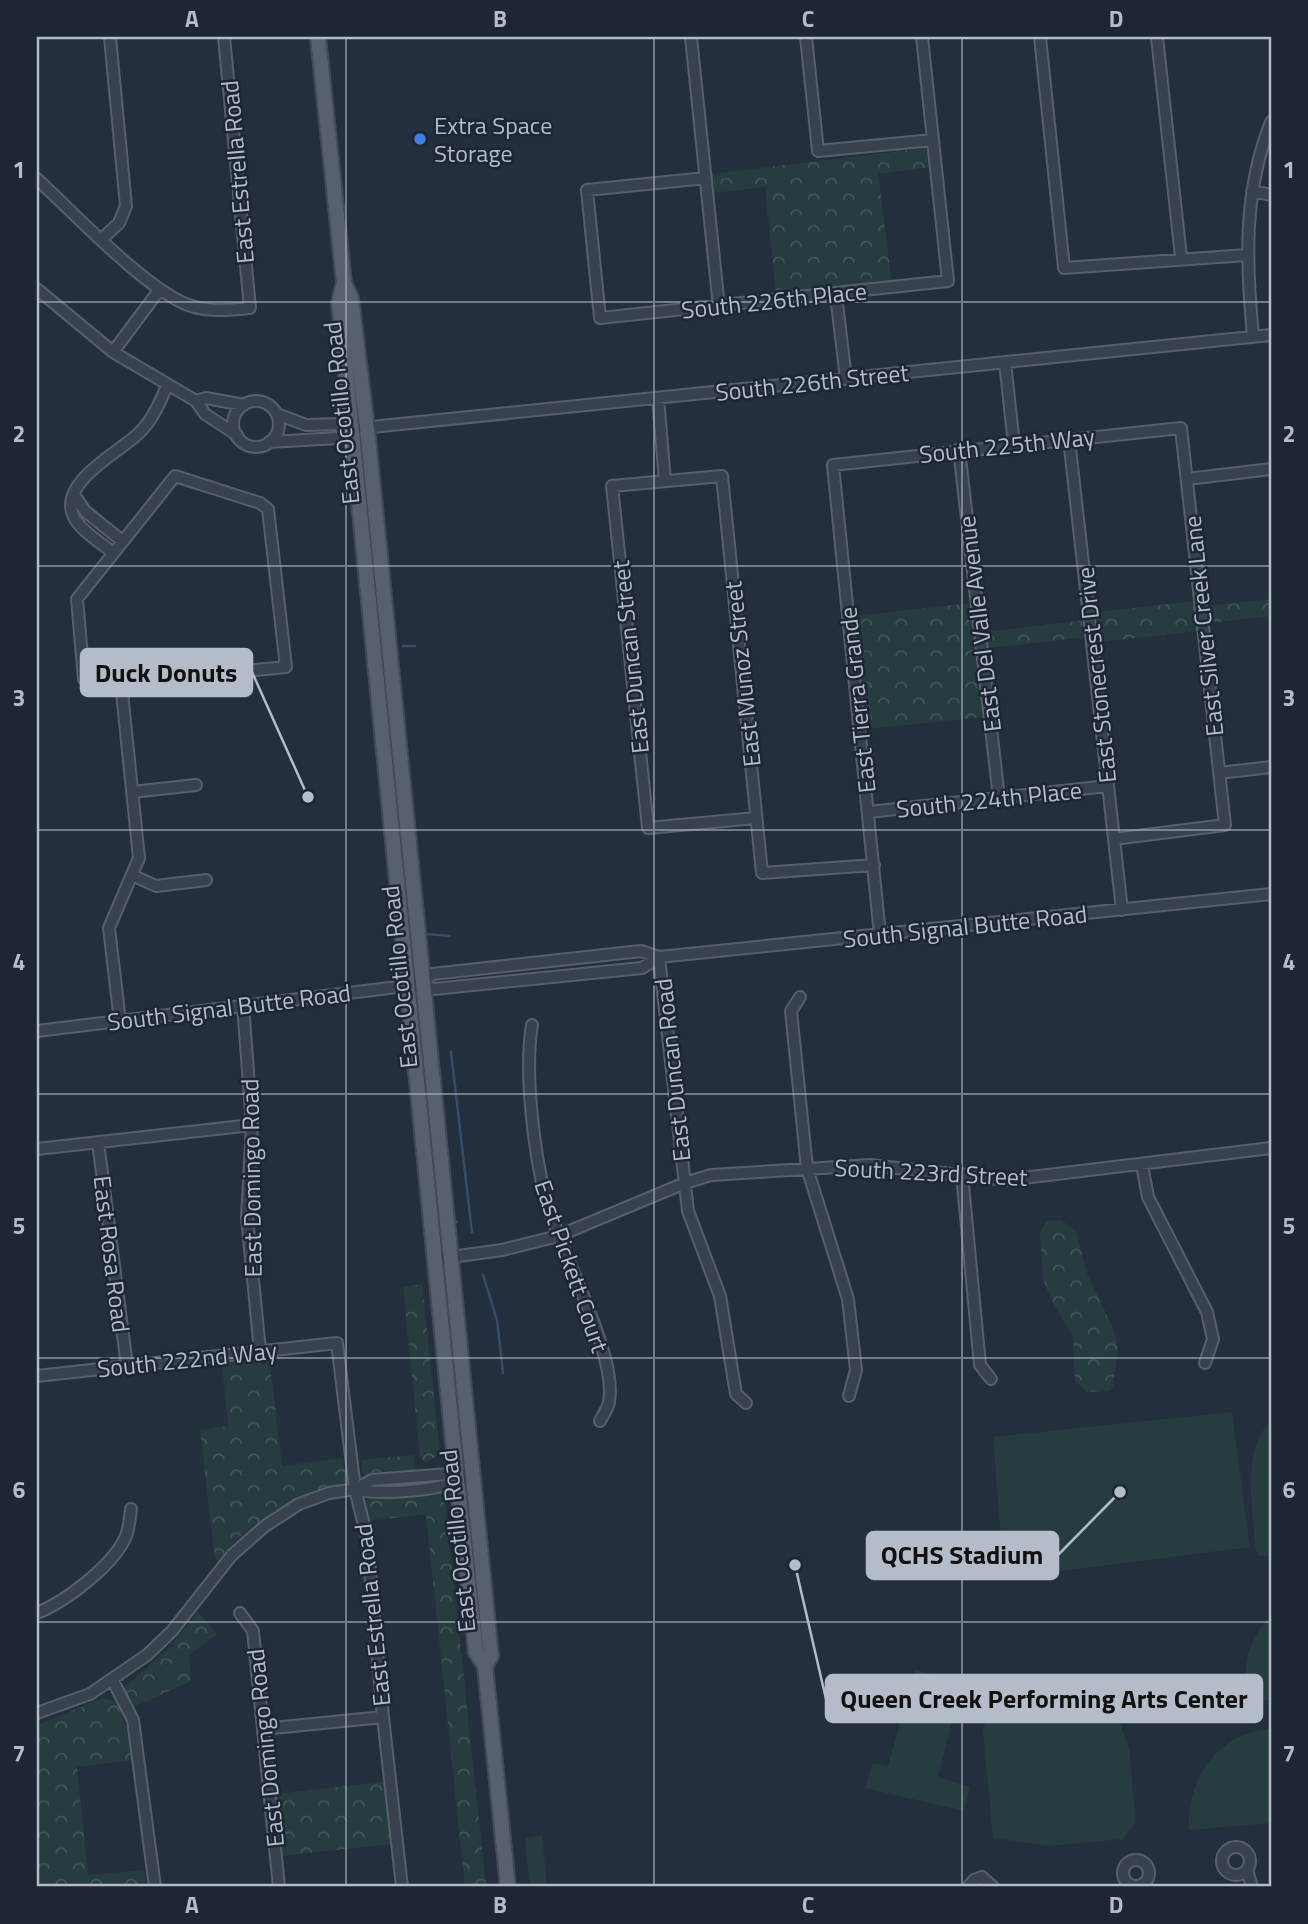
<svg xmlns="http://www.w3.org/2000/svg" width="1308" height="1924" viewBox="0 0 1308 1924" font-family="'Titillium Web',sans-serif">
<style>
.grass{fill:#263c3f}
.forest{fill:url(#forest-crowns)}
.lines{fill:none;stroke-linecap:round;stroke-linejoin:round}
.stream{stroke:#394c67;stroke-width:2.5}
.minor-casing{stroke:#565f6c;stroke-width:14}
.major-casing{stroke:#414a57;stroke-width:18}
.minor{stroke:#38414e;stroke-width:10}
.major{stroke:#56606e;stroke-width:14}
.grid{fill:none;stroke:#b4bcc9;stroke-width:2;stroke-opacity:0.55}
.shop-dot{fill:#3f7fe0;stroke:#1d2633;stroke-width:2.5}
.labels{text-anchor:middle;dominant-baseline:central;stroke-width:5;stroke-linejoin:round;paint-order:stroke}
.poi-label{font-size:24px;fill:#b4bcc9;stroke:#1d2633;text-anchor:start}
.street-label{font-size:24px;fill:#b4bcc9;stroke:#1d2633}
.leader{fill:none;stroke:#b4bcc9;stroke-width:2.5}
.callout-dot{fill:#b4bcc9;stroke:#1d2633;stroke-width:2.5}
.callout{fill:#b4bcc9;stroke:#b4bcc9;stroke-width:2.5}
.callout-label{font-size:26px;text-anchor:middle;font-weight:bold;fill:#111}
.neatline{fill:none;stroke:#b4bcc9;stroke-width:2.5}
.grid-label{font-size:23px;text-anchor:middle;font-weight:bold;fill:#b4bcc9}
</style>
<defs>
<pattern id="forest-crowns" width="20" height="18" patternUnits="userSpaceOnUse" patternTransform="scale(1.75)"><rect width="20" height="18" fill="#263c3f"/><path d="M2 6a3 3 0 1 1 6 0M12 15a3 3 0 1 1 6 0" fill="none" stroke="#435659"/></pattern>
</defs>
<rect width="100%" height="100%" fill="#242f3e"/>
<!-- grass -->
<path class="grass" d="M1232 1412 1250 1547 1004 1578 993 1437Z
M1271 1421V1557L1258 1555 1255 1547C1253 1506 1240 1452 1271 1421Z
M1271 1617V1700L1246 1703C1244 1671 1245 1639 1271 1617Z
M915 1670 962 1681 938 1777 970 1787 964 1811 865 1788 873 1763 888 1766Z
M1111 1698 1129 1748 1136 1822 1123 1839 1049 1846 993 1838 983 1733 985 1724 997 1711Z
M1271 1729V1823L1189 1830C1186 1778 1218 1733 1271 1729Z
M542 1835 547 1887H530L525 1838Z"/>
<!-- forest -->
<path class="forest" d="M926 148 931 167 878 174 892 284 776 294 765 187 713 193 711 174Z
M1271 599V616L1209 623 1208 606Z
M1196 601 1199 631 1099 642 1097 612Z
M971 603 983 717 867 729 856 616Z
M1085 620 1087 637 988 648 986 632Z
M1061 1220 1076 1231 1087 1273 1113 1328 1118 1347 1113 1387 1109 1391 1087 1392 1075 1381 1073 1336 1052 1302 1043 1279 1040 1232 1047 1221Z
M422 1284 440 1453 430 1461 424 1462 420 1457 403 1287Z
M269 1357 282 1466 343 1458 347 1481C298 1497 250 1518 218 1561L215 1558 200 1430 228 1426 222 1362Z
M413 1455 416 1473 368 1478 362 1472V1460Z
M444 1491 486 1887H465L426 1514 368 1521 365 1502 369 1497Z
M198 1612 217 1634 189 1655 191 1681 134 1707 124 1688 168 1649Z
M103 1698 117 1702 126 1727 133 1760 77 1767 88 1875 144 1870 146 1887H37V1725Z
M385 1782 390 1844 281 1856 274 1794Z"/>
<g class="lines">
<!-- stream -->
<path class="stream" d="M403 646H415
M427 934 450 936
M451 1052 472 1232
M454 1222H457
M483 1275 497 1320 503 1373"/>
<!-- minor casing -->
<g class="minor-casing">
<path id="minor" d="M691 37 719 307
M806 37 818 151 933 140
M1040 37 1064 268 1247 255
M1157 37 1181 257
M706 178 587 190 600 318 948 281 922 37
M37 179C73 212 148 292 191 306 210 312 230 310 250 308L224 37
M1252 191 1271 195
M103 238 119 223 126 206 110 37
M37 289 113 352 196 401 205 414 237 435
M836 295 846 379
M1253 336C1246 262 1243 192 1271 122
M113 352 160 289
M1005 362 1014 445
M658 398 665 481
M196 401 206 398 244 405
M233 424a23 23 0 1 1 46 0a23 23 0 1 1-46 0Z
M277 414 306 425 339 424 352 429 1271 335
M1069 439 1122 910
M269 442 339 438 352 429
M959 449 999 798
M175 476 260 503 268 509 286 667 90 686 84 679 77 599Z
M1187 479 1271 469
M75 496 85 511 121 540
M112 552C100 542 79 530 73 515 59 481 122 451 140 432 153 419 160 402 167 386
M1219 773 1271 767
M132 792 196 785
M869 812 1108 786
M756 818 648 828 612 486 722 476C735 608 749 740 762 873L874 865
M134 876 156 886 206 880
M880 935 833 465 1181 428 1225 825 1114 839
M659 957 688 1211 720 1296 736 1394 746 1403
M422 984 432 974 641 951 659 957 1271 894
M800 997 791 1011 807 1168 848 1299 856 1370 849 1396
M243 1005 252 1125 247 1217 260 1351
M120 1021 109 928 139 858 121 683
M532 1025C524 1071 534 1154 546 1199 559 1251 618 1354 609 1402 608 1408 603 1415 600 1421
M37 1031 422 984 434 989 642 968 659 957
M98 1142 127 1366
M37 1149 252 1125
M1142 1165 1148 1197 1207 1312 1213 1339 1205 1363
M962 1174 980 1365 991 1379
M444 1258 502 1250 558 1236 685 1183 711 1175 870 1165 1007 1180 1271 1148
M37 1376 337 1343 355 1489 367 1537 383 1717 402 1887
M355 1489C386 1496 445 1490 473 1476
M37 1613C65 1602 114 1565 126 1536 129 1528 130 1517 131 1509
M240 1613 253 1631 279 1887
M113 1681 133 1720 155 1887
M37 1713 90 1694 147 1655 172 1631 232 1555 265 1526 299 1504 329 1493 355 1489 372 1480 461 1473
M263 1729 383 1717
M1222 1861a14 14 0 1 1 28 0a14 14 0 1 1-28 0Z
M1123 1873a13 13 0 1 1 26 0a13 13 0 1 1-26 0Z
M1247 1870 1252 1887
M968 1887 974 1880 982 1877 993 1887"/>
</g>
<!-- major casing -->
<g class="major-casing">
<path id="major" d="M318 37 344 283 351 298 367 428 491 1656 485 1666
M344 283 339 303 456 1471 476 1652 485 1666 508 1887"/>
</g>
<!-- minor -->
<use href="#minor" class="minor"/>
<!-- major -->
<use href="#major" class="major"/>
</g>
<!-- grid -->
<path class="grid" d="M346 37V1887M654 37V1887M962 37V1887M37 302H1271M37 566H1271M37 830H1271M37 1094H1271M37 1358H1271M37 1622H1271"/>
<!-- markers -->
<circle class="shop-dot" cx="420" cy="139" r="7"/>
<g class="labels">
<!-- poi labels -->
<g class="poi-label">
<text x="434" y="125">Extra Space<tspan x="434" dy="28">Storage</tspan></text>
</g>
<!-- street labels -->
<g class="street-label">
<text transform="translate(237 172) rotate(-95)">East Estrella Road</text>
<text transform="translate(774 300) rotate(-6)">South 226th Place</text>
<text transform="translate(812 382) rotate(-6)">South 226th Street</text>
<text transform="translate(341 413) rotate(-96)">East Ocotillo Road</text>
<text transform="translate(1007 445) rotate(-6)">South 225th Way</text>
<text transform="translate(979 624) rotate(-97)">East Del Valle Avenue</text>
<text transform="translate(1203 626) rotate(-96)">East Silver Creek Lane</text>
<text transform="translate(630 657) rotate(-96)">East Duncan Street</text>
<text transform="translate(742 674) rotate(-96)">East Munoz Street</text>
<text transform="translate(1096 675) rotate(-96)">East Stonecrest Drive</text>
<text transform="translate(857 700) rotate(-96)">East Tierra Grande</text>
<text transform="translate(989 799) rotate(-6)">South 224th Place</text>
<text transform="translate(965 926) rotate(-6)">South Signal Butte Road</text>
<text transform="translate(399 977) rotate(-96)">East Ocotillo Road</text>
<text transform="translate(229 1007) rotate(-7)">South Signal Butte Road</text>
<text transform="translate(672 1070) rotate(-96)">East Duncan Road</text>
<text transform="translate(931 1172) rotate(3)">South 223rd Street</text>
<text transform="translate(251 1178) rotate(-91)">East Domingo Road</text>
<text transform="translate(112 1254) rotate(83)">East Rosa Road</text>
<text transform="translate(572 1266) rotate(71)">East Pickett Court</text>
<text transform="translate(187 1359) rotate(-6)">South 222nd Way</text>
<text transform="translate(457 1541) rotate(-96)">East Ocotillo Road</text>
<text transform="translate(372 1615) rotate(-96)">East Estrella Road</text>
<text transform="translate(265 1748) rotate(-96)">East Domingo Road</text>
</g>
</g>
<!-- callouts -->
<path class="leader" d="M308 797L252 672M1120 1492L1058 1555M795 1565L826 1699"/>
<g class="callout-dot">
<circle cx="308" cy="797" r="7"/>
<circle cx="1120" cy="1492" r="7"/>
<circle cx="795" cy="1565" r="7"/>
</g>
<g class="callout">
<rect x="81" y="649" width="171" height="47" rx="7"/>
<rect x="867" y="1532" width="191" height="47" rx="7"/>
<rect x="826" y="1675" width="436" height="47" rx="7"/>
</g>
<g class="callout-label">
<text x="166" y="682">Duck Donuts</text>
<text x="962" y="1564">QCHS Stadium</text>
<text x="1044" y="1708">Queen Creek Performing Arts Center</text>
</g>
<!-- border -->
<rect width="1308" height="1924" fill="none" stroke="#1d2633" stroke-width="77"/>
<rect x="38" y="38" width="1232" height="1847" class="neatline"/>
<g class="grid-label">
<text x="192" y="27">A</text>
<text x="500" y="27">B</text>
<text x="808" y="27">C</text>
<text x="1116" y="27">D</text>
<text x="19" y="178">1</text>
<text x="1289" y="178">1</text>
<text x="19" y="442">2</text>
<text x="1289" y="442">2</text>
<text x="19" y="706">3</text>
<text x="1289" y="706">3</text>
<text x="19" y="970">4</text>
<text x="1289" y="970">4</text>
<text x="19" y="1234">5</text>
<text x="1289" y="1234">5</text>
<text x="19" y="1498">6</text>
<text x="1289" y="1498">6</text>
<text x="19" y="1762">7</text>
<text x="1289" y="1762">7</text>
<text x="192" y="1913">A</text>
<text x="500" y="1913">B</text>
<text x="808" y="1913">C</text>
<text x="1116" y="1913">D</text>
</g>
</svg>
